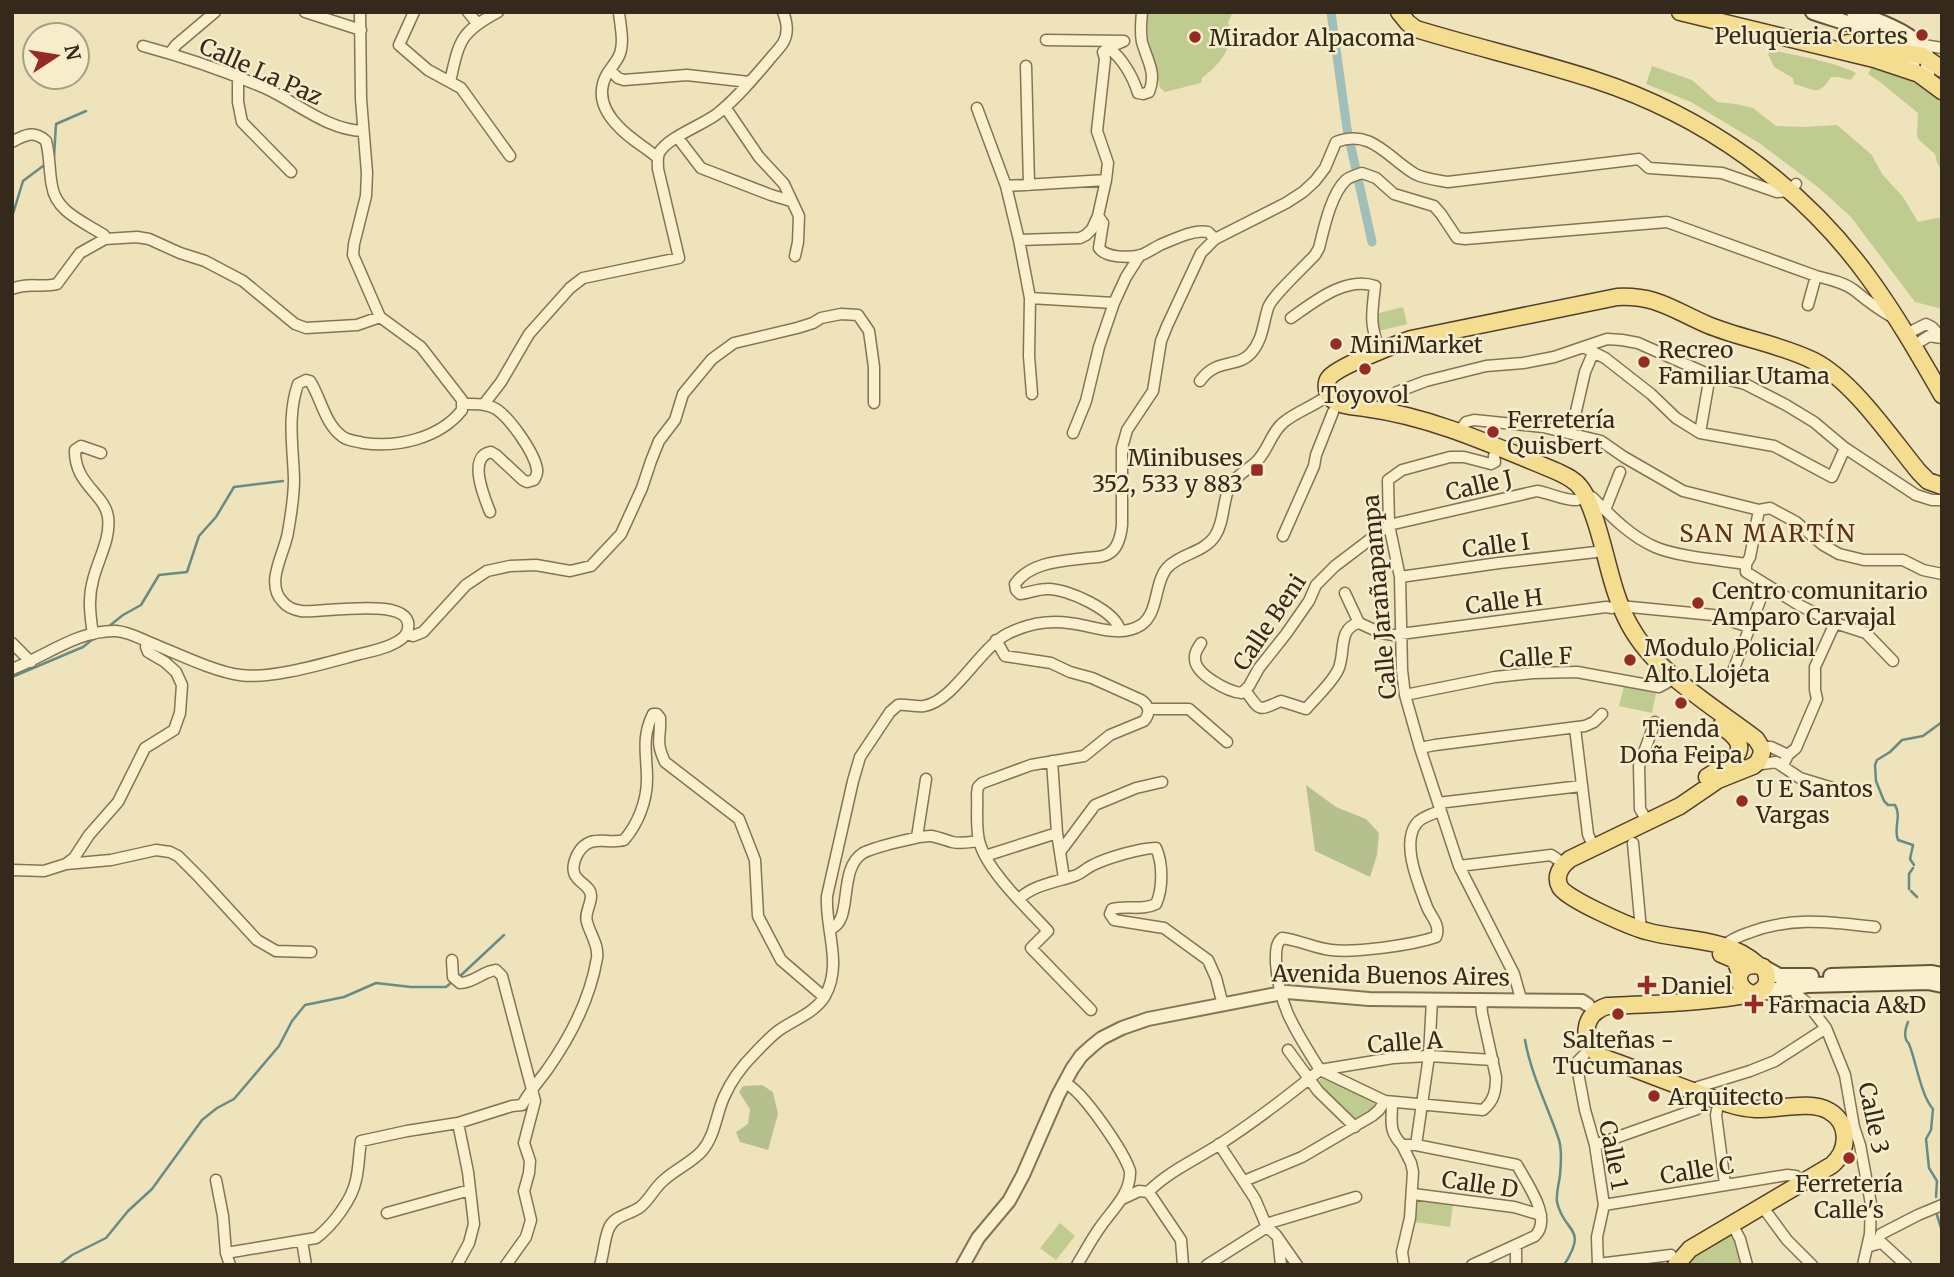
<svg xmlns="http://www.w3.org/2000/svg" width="1954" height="1277" viewBox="0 0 1954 1277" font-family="Merriweather,serif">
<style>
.green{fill:#c0cc8f}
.cemetery{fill:#b6c08f}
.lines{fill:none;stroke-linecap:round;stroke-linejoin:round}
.stream{stroke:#678c86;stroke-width:2.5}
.canal{stroke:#9fbfb8;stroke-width:9}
.minor-casing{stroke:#867355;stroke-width:13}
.tertiary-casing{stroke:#867355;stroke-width:16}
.secondary-casing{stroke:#675438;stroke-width:18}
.primary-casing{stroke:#53402a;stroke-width:19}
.minor{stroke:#faf0ce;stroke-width:10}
.tertiary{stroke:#faf0ce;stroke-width:12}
.secondary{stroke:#faf0ce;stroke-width:14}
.primary{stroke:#f5dd90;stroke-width:16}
.poi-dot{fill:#962b23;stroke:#f6edcb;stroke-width:2.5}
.labels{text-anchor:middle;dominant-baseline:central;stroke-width:5;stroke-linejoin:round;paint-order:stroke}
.poi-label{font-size:23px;fill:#34291a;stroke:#f6edcb;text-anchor:start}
.street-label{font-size:23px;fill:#34291a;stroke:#f6edcb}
.neighbourhood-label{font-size:24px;letter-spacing:2px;fill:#622e18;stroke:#f6edcb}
</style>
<rect width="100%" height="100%" fill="#efe3bb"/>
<!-- green -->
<path class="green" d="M1147 12H1233L1228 22C1229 28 1231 34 1230 40 1228 55 1213 70 1202 78L1201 83 1165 92 1160 88 1148 38Z
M1770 50C1795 55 1834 62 1856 73L1851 80 1838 77H1831C1817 99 1813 88 1794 84L1793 78 1774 67 1768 54Z
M1652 66 1692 80 1717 102 1736 104 1753 108 1776 126 1806 127 1837 125 1872 155 1882 174 1903 197 1918 222 1942 217V309L1915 302 1850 216 1819 188 1759 143 1691 102 1646 84Z
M1872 66 1915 80 1925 85 1942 100V172L1937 162 1935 154 1919 140 1917 136 1918 113 1880 82 1868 74Z
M1403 307 1407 324 1379 331 1375 314Z
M1624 686 1656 693 1652 713 1619 706Z
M1321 1078 1373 1099 1379 1103 1378 1107 1356 1121 1320 1088 1318 1083Z
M1418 1200 1453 1204 1450 1227 1415 1222Z
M1060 1223 1075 1236 1056 1260 1040 1248Z
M1732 1232 1743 1265H1683L1684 1260Z"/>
<!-- cemetery -->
<path class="cemetery" d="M1306 785 1336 807 1366 819 1379 833 1377 855 1370 877 1315 851Z
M762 1085 773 1092 778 1114 768 1150 740 1142 736 1132 748 1124 750 1109 739 1092 743 1086Z"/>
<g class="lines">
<!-- stream -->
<path class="stream" d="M54 157 56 124 86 111
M12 217 23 181 47 163
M108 627 123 615 141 605 159 575 187 572 199 536 216 517 234 487 283 481
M12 677 83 647 93 639
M1914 865 1910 859 1913 845 1898 840C1893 828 1902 817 1895 805H1888L1884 801 1876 781 1875 765 1877 760 1890 752 1902 740 1923 736 1942 722
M1909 889V874L1913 868
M1911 891 1917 897
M458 978 504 935
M1908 1022C1906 1027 1904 1034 1906 1039 1906 1041 1908 1042 1909 1044 1916 1061 1921 1096 1933 1109L1931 1130 1926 1139 1929 1168 1937 1181 1936 1197
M1525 1040C1531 1074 1547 1105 1558 1137 1562 1147 1561 1165 1560 1175 1559 1184 1556 1192 1557 1202 1564 1234 1589 1226 1564 1265
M1936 1212 1942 1231
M59 1265 72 1255 106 1238 128 1211 152 1189 202 1120 217 1108 234 1099 279 1046 292 1021 305 1005 344 997 376 983 411 987H446L452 982"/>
<!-- canal -->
<path class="canal" d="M1331 12 1347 129 1372 242"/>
<!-- minor casing -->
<g class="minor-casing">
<path id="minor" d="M305 12 361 30
M414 12 399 45 428 70 461 88 510 156
M468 12 477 23
M619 12C620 25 625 43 619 56 616 62 611 68 607 74 596 94 604 112 619 127 630 139 645 147 658 158
M1046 40 1124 41 1108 48
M1917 44 1942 48
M143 46C184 57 225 71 265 88 296 102 327 130 363 131
M170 53 176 45 215 12
M1026 66 1029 185
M610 70 618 78 624 80 687 75 749 82
M238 77V102L242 122 291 172
M450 82C459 41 460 32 498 12
M725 107 759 157 784 184 799 216 798 242 795 256
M977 108 1006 186 1019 240 1030 298 1029 356 1032 394
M678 138 701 168 771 195 791 201
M12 142C24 135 34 130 46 141 50 156 49 171 52 186 56 212 84 222 104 235L105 239
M1006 186 1106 180
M1098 216 1103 223 1099 248C1106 258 1129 258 1141 255 1147 253 1154 248 1160 245 1174 239 1194 229 1208 232L1215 239 1286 203 1303 192 1315 181 1325 168 1336 142C1371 128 1388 158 1415 174 1425 179 1437 180 1448 182L1639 159 1649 168 1722 173 1777 192 1789 191 1796 184
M1019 240 1080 238 1086 235 1092 229 1098 216 1106 180 1108 163 1097 131 1105 59 1103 52 1108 48C1122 57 1133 77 1138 93L1143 94 1149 92C1157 73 1147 60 1142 42 1140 32 1141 22 1142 12
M12 289C26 282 42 288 57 284L80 253 105 239 137 237 149 239 180 253 205 261 243 281 295 324 306 328 357 325 380 317
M1030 298 1114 303
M1808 305 1816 276
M1291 318C1314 302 1345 276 1375 286 1372 313 1369 325 1380 350
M1914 330 1926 324 1932 327 1942 338
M1921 341 1929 336 1942 338
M1583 347 1605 358 1651 394 1676 418 1700 433 1774 446 1832 477 1845 448
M1200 381C1217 357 1237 369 1251 353 1263 340 1263 323 1268 308 1271 297 1306 265 1315 255L1319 248C1324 228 1331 194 1346 180 1351 176 1357 175 1362 173L1376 178 1394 194 1434 206 1441 214 1457 238 1465 239 1667 222 1816 276C1828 279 1843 282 1854 290 1866 300 1878 309 1892 317
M463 404C474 404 486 403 496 409 510 418 534 452 537 469 538 474 536 476 534 480L527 482 523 480 496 455 491 452C467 456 484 497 490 512
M484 404 501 382 529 334 570 288 583 278 679 258 658 169C658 164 657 158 659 153 668 137 701 126 717 114 736 99 753 79 769 60 773 55 779 49 783 43 789 33 787 22 783 12
M1387 411 1390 399 1397 392 1426 381 1486 366 1523 363 1554 357 1607 339 1622 340 1638 343 1710 375 1745 384 1786 405 1814 422 1845 448 1916 495 1932 500H1942
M1459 432 1466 422 1474 420 1543 427 1601 441 1624 457 1683 491 1759 510 1770 508 1796 522 1823 545 1839 554 1864 560H1903L1923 570 1942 574
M1073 433 1086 401 1099 347 1114 303 1126 277 1140 255
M1571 433 1585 372 1593 353
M1700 433 1710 375
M1494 456 1495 462 1491 464 1464 457H1450L1402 470 1388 480 1389 525 1400 577 1402 670 1405 695 1420 748 1459 866 1514 974 1521 999
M1588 496 1592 497C1611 516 1630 536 1655 547 1678 557 1721 560 1746 564
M1605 510 1620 472
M1283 536 1314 466 1316 455 1333 412
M1746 564V572L1799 605 1835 623 1866 633 1893 661
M1746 564 1750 557 1759 510
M1400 577 1499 563 1596 552
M1345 593 1359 623
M1620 606 1713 615 1749 627
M1120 631C1117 611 1066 588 1047 589 1037 589 1029 593 1020 594L1016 590 1015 584C1030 562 1062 561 1086 558 1093 557 1102 558 1108 554 1118 549 1121 535 1122 525V448L1127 430 1153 391 1161 341 1167 326 1201 253 1215 239
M93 634C90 615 88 598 93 580 98 559 111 539 108 517 105 494 74 484 75 450L81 446 101 453
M406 634 413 636 423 632 466 585 487 571 510 566 536 565 570 571 591 566 621 534 642 488 651 461 659 441 675 420 683 394 712 359 734 343 797 328 813 323 821 318 841 314 858 315 869 331 874 367V403
M996 640 1005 656 1051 663 1070 672 1092 678 1141 700C1149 705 1151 713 1144 721L1110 735 1084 756 1031 765 982 783 978 787 977 794C978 810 975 829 980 844 989 873 1027 908 1048 931L1031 948 1091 1010
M12 643 31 662
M1201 643C1198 648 1194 653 1195 659 1195 674 1228 692 1242 693L1249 686 1259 668 1286 634 1309 601 1316 585 1335 566 1389 525 1537 491C1550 493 1565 501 1577 500
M12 669C46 656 78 630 116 631 129 632 139 638 151 643 176 653 215 672 240 675 271 680 329 662 360 654 373 651 402 645 407 632 421 593 319 614 301 611 295 610 287 607 283 602 264 583 285 553 288 532 291 515 294 496 294 479 293 446 287 416 298 384L306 380 310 381C321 398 325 425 343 437 349 441 356 441 363 443 398 448 440 438 462 410V400L421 347 380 317 353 255 354 244 366 196 367 173 361 99 360 12
M1733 671 1766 585
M1245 690C1261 712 1257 711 1281 701L1306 709C1316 697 1331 684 1338 670 1346 654 1337 628 1359 623L1381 633 1393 635 1606 607 1612 608
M1405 695 1495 677 1533 673 1577 672 1659 687 1668 682
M1149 709H1189L1227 742
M1575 728 1588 834 1590 839
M1761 747H1771L1788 755
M1420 748 1435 745 1585 726 1594 722 1602 714
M1052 761 1057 833 1064 878
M1758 762 1762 764 1776 762 1800 778 1836 789
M1783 765 1788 755 1796 748 1817 699 1815 690V667L1835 623
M1438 803 1581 786
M1440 811C1433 814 1421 817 1416 824 1401 845 1419 885 1427 907 1431 917 1441 925 1436 937 1412 945 1356 953 1331 950 1314 948 1299 940 1282 938 1275 944 1276 954 1276 963 1279 1009 1297 1032 1320 1070L1393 1058 1429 1056 1493 1060
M1643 814 1640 809 1639 766 1655 722
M917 837 926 779
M1633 843 1641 930
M1060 852 1095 805 1136 788 1162 782
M985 856 1057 833
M66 864 111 860 156 850 170 852 178 856 199 877 257 940 276 951 311 952
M1459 866 1551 855 1557 859
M12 870 44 871 66 864 74 858 89 835 118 802 145 748 174 730 180 713 182 685 176 672 165 662 148 652 146 647 147 642
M1019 899C1033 885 1056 882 1074 876 1081 874 1086 868 1093 865 1107 858 1140 848 1156 848 1163 863 1163 889 1156 904 1142 911 1127 905 1112 909L1110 914 1114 920 1164 928 1208 960 1216 978 1223 1005
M830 929C854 922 837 869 863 853 872 848 921 835 931 836 938 837 945 840 952 842 961 844 970 842 979 841
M1724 946C1731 939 1739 936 1748 933 1792 916 1830 922 1875 927
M452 960 453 977 460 983C474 983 483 971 496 970L502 976 535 1101 524 1143 530 1161 529 1173 524 1191 531 1220 526 1237 506 1265
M1796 994 1806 1002 1826 1028 1845 1075 1854 1127 1860 1145 1871 1204 1870 1234 1863 1265
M1288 1050 1318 1091 1355 1127
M1584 1055 1578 1061 1577 1067 1585 1110 1595 1145 1604 1205 1597 1237 1598 1265
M1065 1083C1083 1091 1124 1152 1130 1171 1131 1193 1113 1209 1101 1226 1092 1238 1085 1252 1077 1265
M1697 1092 1698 1087 1750 1071 1775 1061 1826 1028
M1392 1103C1392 1122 1388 1130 1402 1145H1416L1517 1165C1527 1184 1553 1218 1535 1236L1472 1265
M1717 1110 1716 1115 1725 1184
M1219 1144 1255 1199 1267 1227 1276 1235 1297 1265
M1402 1145 1411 1163 1413 1172 1410 1218 1402 1252 1404 1265
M1416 1145 1429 1056 1432 1000
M1595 1145 1697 1109 1700 1103
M216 1180 223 1216 226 1253 230 1265
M1244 1181 1302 1157 1372 1116 1379 1110 1385 1101
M1148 1192C1169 1171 1195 1160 1220 1144 1254 1122 1288 1096 1320 1070L1385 1101 1483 1110C1494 1101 1496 1091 1496 1077L1482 1013 1481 999
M1413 1194 1514 1207 1541 1215
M1122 1199 1139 1191 1148 1192 1152 1197 1181 1240 1183 1265
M1604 1205 1787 1175 1796 1176
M1762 1206 1787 1240 1812 1265
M387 1213 470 1190
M1266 1224 1356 1197
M1732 1224 1740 1239 1747 1265
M1278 1238 1281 1265
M302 1241 306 1265
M1877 1244 1882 1243 1906 1265
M1867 1247 1877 1244 1881 1234 1918 1215 1942 1205
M226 1253 316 1238C332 1226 352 1200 356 1180 359 1167 359 1153 361 1141L407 1131 458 1123 512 1106 522 1105C530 1091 538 1082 547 1070 571 1036 590 1000 597 958 599 945 590 934 587 922 584 914 591 905 591 896 591 881 564 883 577 855 589 832 607 845 624 840 638 824 647 801 647 779 647 755 641 738 653 714H657L660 718C661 739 655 741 665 762L739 819 755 860 758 916 781 960 824 997
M1598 1264 1671 1255
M457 1265 469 1243 474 1224 468 1172 458 1123
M600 1265C604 1253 604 1239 609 1228 614 1216 628 1215 639 1208 649 1201 654 1188 664 1180 676 1169 691 1163 702 1151 715 1136 716 1115 724 1097 731 1081 743 1065 755 1053 762 1046 770 1037 778 1031 793 1020 815 1013 825 996 843 964 825 930 827 896L853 781 860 757 890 712 898 705C907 704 915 707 924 706 954 701 979 649 1007 634 1027 624 1047 620 1069 623 1092 625 1119 639 1141 625 1159 613 1154 583 1167 568 1179 554 1204 553 1215 536 1225 521 1222 501 1230 486 1236 475 1249 469 1257 461 1269 449 1271 432 1284 422 1295 413 1309 408 1321 400
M1207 1265 1267 1227
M1516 1265V1246"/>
</g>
<!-- tertiary casing -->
<g class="tertiary-casing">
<path id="tertiary" d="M963 1265 978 1238 1009 1201 1023 1175 1058 1095 1072 1069 1081 1056 1092 1046 1102 1038 1122 1028 1148 1019 1287 992 1369 999 1582 1001 1588 1005"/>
</g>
<!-- secondary casing -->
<g class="secondary-casing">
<path id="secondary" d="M1813 12C1835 20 1899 36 1910 54 1913 60 1913 65 1911 70
M1854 12C1876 20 1923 35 1928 61 1929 67 1927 73 1926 78
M1763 967 1779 976H1811
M1831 976 1932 973 1942 975
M1758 993 1807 985 1928 982 1942 985"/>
</g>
<!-- primary casing -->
<g class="primary-casing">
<path id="primary" d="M1399 12 1408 23 1416 29C1475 47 1536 61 1595 80 1703 115 1802 185 1869 278 1896 315 1919 355 1942 395
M1680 12 1874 59 1919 74 1942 91
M1848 43 1923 56 1942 69
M1707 777C1731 761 1758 750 1721 726
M1721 954 1735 960 1740 973
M1758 965C1747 955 1735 949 1720 945 1696 938 1670 938 1646 931 1631 927 1566 899 1560 887 1554 876 1561 866 1570 859L1680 806 1718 780 1753 766 1758 762 1762 753 1761 747 1756 739C1713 706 1655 673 1629 624 1610 589 1606 547 1592 511 1589 503 1586 494 1580 487 1575 480 1566 476 1558 472 1495 446 1433 417 1365 408 1353 406 1333 407 1328 393 1326 388 1326 382 1329 378 1336 367 1397 344 1411 339L1617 297C1657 295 1673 310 1708 325 1742 339 1780 344 1814 361 1853 381 1891 438 1919 472L1928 481 1942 486
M1676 1265 1690 1249 1832 1165C1849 1150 1850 1123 1829 1111 1811 1100 1776 1110 1755 1109 1734 1108 1713 1098 1693 1091 1663 1080 1633 1068 1602 1057 1580 1044 1581 1014 1607 1006 1651 1004 1695 1003 1739 996 1746 995 1755 995 1760 991 1770 985 1768 975 1763 967 1739 958 1729 985 1752 994"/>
</g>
<!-- minor -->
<use href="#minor" class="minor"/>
<!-- tertiary -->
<use href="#tertiary" class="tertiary"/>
<!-- secondary -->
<use href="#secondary" class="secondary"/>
<!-- primary -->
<use href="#primary" class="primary"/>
</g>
<!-- markers -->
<g class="poi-dot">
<circle cx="1922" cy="35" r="7"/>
<circle cx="1195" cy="37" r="7"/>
<circle cx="1336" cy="344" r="7"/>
<circle cx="1644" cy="362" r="7"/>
<circle cx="1365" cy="369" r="7"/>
<circle cx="1493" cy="432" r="7"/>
<rect x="1250" y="463" width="14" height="14" rx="3.5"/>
<circle cx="1698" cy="603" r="7"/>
<circle cx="1630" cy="660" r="7"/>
<circle cx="1681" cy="703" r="7"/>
<circle cx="1742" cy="801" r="7"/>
<path d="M1643.5 974.5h7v7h7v7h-7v7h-7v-7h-7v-7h7z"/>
<path d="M1750.5 993.5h7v7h7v7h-7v7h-7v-7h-7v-7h7z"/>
<circle cx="1618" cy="1014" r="7"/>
<circle cx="1654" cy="1096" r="7"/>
<circle cx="1849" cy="1158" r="7"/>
</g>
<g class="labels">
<!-- poi labels -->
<g class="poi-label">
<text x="1908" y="35" text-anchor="end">Peluqueria Cortes</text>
<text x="1209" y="37">Mirador Alpacoma</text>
<text x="1350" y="344">MiniMarket</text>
<text x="1658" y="349">Recreo<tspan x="1658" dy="26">Familiar Utama</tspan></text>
<text x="1365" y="394" text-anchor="middle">Toyovol</text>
<text x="1507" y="419">Ferretería<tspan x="1507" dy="26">Quisbert</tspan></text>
<text x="1243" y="457" text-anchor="end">Minibuses<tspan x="1243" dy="26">352, 533 y 883</tspan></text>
<text x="1712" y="590">Centro comunitario<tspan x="1712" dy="26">Amparo Carvajal</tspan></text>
<text x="1644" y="647">Modulo Policial<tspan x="1644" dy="26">Alto Llojeta</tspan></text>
<text x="1681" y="728" text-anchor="middle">Tienda<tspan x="1681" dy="26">Doña Feipa</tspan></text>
<text x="1756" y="788">U E Santos<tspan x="1756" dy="26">Vargas</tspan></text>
<text x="1661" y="985">Daniel</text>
<text x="1768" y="1004">Farmacia A&amp;D</text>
<text x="1618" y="1039" text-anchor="middle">Salteñas -<tspan x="1618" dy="26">Tucumanas</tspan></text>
<text x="1668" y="1096">Arquitecto</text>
<text x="1849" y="1183" text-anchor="middle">Ferretería<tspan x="1849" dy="26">Calle's</tspan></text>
</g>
<!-- street labels -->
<g class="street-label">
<text transform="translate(261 71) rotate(24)">Calle La Paz</text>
<text transform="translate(1479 485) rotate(-13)">Calle J</text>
<text transform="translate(1496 545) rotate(-7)">Calle I</text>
<text transform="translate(1379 597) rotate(-95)">Calle Jarañapampa</text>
<text transform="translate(1504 601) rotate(-7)">Calle H</text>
<text transform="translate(1269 622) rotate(-56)">Calle Beni</text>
<text transform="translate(1536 657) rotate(-3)">Calle F</text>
<text transform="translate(1391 975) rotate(1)">Avenida Buenos Aires</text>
<text transform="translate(1405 1042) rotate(-4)">Calle A</text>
<text transform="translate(1874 1118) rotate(78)">Calle 3</text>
<text transform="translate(1614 1155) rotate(79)">Calle 1</text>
<text transform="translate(1697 1170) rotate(-9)">Calle C</text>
<text transform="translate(1480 1184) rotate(8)">Calle D</text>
</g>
<!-- neighbourhood labels -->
<g class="neighbourhood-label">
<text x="1768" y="533">SAN MARTÍN</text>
</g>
</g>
<!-- border -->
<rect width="1954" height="1277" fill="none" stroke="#34291a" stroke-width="28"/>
<!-- north arrow -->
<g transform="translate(56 56) rotate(78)"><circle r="33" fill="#f6edcb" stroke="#a89f84" stroke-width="2"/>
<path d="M0-5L12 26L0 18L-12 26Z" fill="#962b23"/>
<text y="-10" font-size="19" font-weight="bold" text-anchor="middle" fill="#34291a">N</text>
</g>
</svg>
